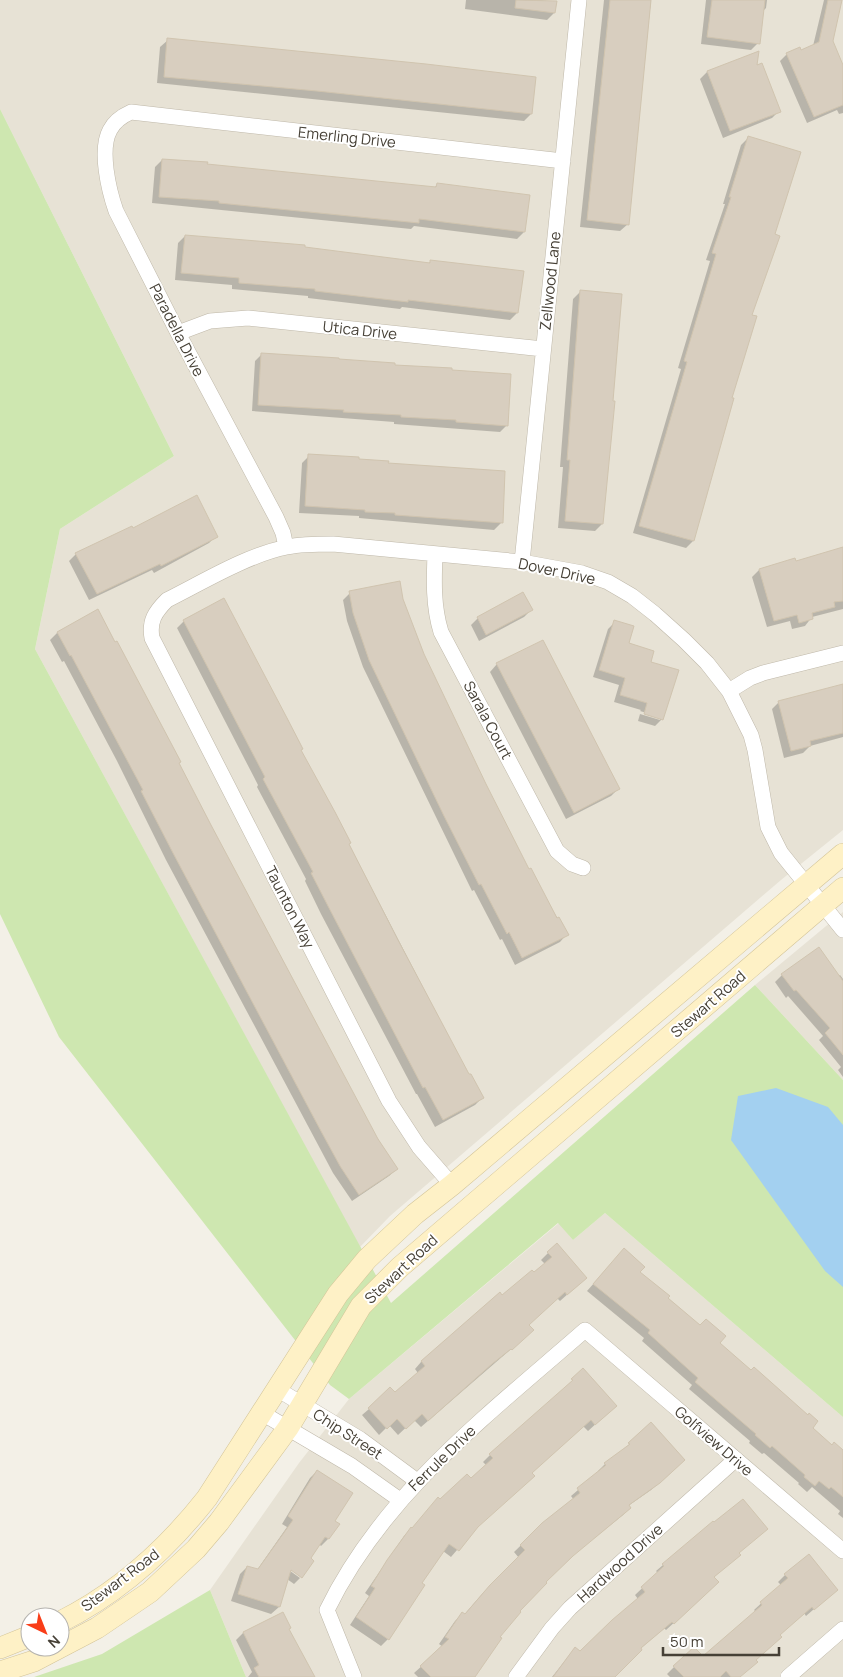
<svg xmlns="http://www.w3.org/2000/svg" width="843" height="1677" viewBox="0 0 843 1677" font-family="Manrope,sans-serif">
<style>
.residential{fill:#e7e2d5}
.green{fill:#cee7b0}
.water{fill:#a3d0f0}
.shadow{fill:#0003}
.building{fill:#d8cebf;stroke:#d0c4af}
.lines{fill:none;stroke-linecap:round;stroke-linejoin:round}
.street-casing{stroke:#bfb8a9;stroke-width:16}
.secondary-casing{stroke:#d3c497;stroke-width:22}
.street{stroke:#fff;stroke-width:15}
.secondary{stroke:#fef1c6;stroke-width:21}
.labels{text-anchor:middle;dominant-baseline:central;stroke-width:4;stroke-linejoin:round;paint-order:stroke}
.street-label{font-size:15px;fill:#464036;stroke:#fff}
</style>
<rect width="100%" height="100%" fill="#f3f0e7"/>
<!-- residential -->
<path class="residential" d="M0 0H843V830L781 880 390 1216 360 1247 35 649 60 529 174 456 0 109Z
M843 912V1080L755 985Z
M605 1213 843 1417V1677H246L210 1590 299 1463 349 1399 559 1223 573 1240Z"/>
<!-- green -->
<path class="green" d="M0 109 174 456 60 529 35 649 391 1303 755 985 843 1080V1417L605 1213 573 1240 558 1223 349 1399 330 1385 59 1037 0 914Z
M210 1590 246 1677H34L102 1654Z"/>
<!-- water -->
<path class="water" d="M776 1088 828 1107 843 1125V1287L825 1271 731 1140 738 1096Z"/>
<!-- shadow -->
<path class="shadow" d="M466 0H539L555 2 554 13 547 20 465 9Z
M604 0H651L628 224 620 231 580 227Z
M706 0H767L766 8 762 12 758 43 751 50 701 44Z
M824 0H841L831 41 843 69V113L839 114 837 110 807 123 780 61 787 54 800 52 813 46Z
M168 40 531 114 524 121 157 83 160 47Z
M757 53 755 67 779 111 772 118 723 138 700 79 707 72Z
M748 138 774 235 751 316 731 398 733 399 693 541 686 548 633 533 681 369 678 368 710 261 706 260 725 204H723L741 145Z
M162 160 434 188 437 185 524 232 517 239 414 226 411 229 152 203 155 167Z
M185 236 304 248 428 264 431 261 517 313 510 320 402 307 400 309 308 298V296L232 289V285L175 280 178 243Z
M580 292 602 524 595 531 558 528 563 467H560L573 299Z
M262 354 393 366 507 425 500 432 394 424V422L252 411 255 361Z
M309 456 387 464 501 523 494 530 359 518V516L299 513 302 463Z
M133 530 216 536 209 543 154 573 152 570 89 600 69 561 76 554Z
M843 549V609L812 617 805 626 792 629 790 621 767 627 752 577 759 570 795 563Z
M350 593 402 599 422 655 485 785 529 871 567 934 560 942 515 965 502 939 500 940 474 890 472 891 363 667 347 621 343 600Z
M531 610 524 617 479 641 471 625 478 618Z
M97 611 377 1140 397 1169 389 1176 352 1201 333 1173 316 1141 166 860 117 761 64 661 62 662 50 640 57 633Z
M184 621 300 750 469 1076 482 1098 475 1105 435 1127 417 1094H416L321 914 305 881 306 879 257 787 258 785 177 628Z
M615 622 627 644 649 663 662 719 655 726 638 721 640 714 660 720V717L640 711 641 710 614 702 619 685 593 677 608 629Z
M497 664 618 789 611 796 566 819 490 672Z
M843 686V737L810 746 803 753 784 758 772 709 779 702Z
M782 975 838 976 840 975 843 979V1077L838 1070 841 1067 819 1040 823 1036 788 996 786 998 775 982Z
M548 1253 578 1285 560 1301 557 1298 527 1325 525 1337 421 1427 414 1420 398 1435 389 1425 379 1435 362 1415 369 1409 395 1394 418 1373 415 1369 421 1362 500 1294 502 1297 545 1264 541 1260Z
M617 1257 639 1272 832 1446 843 1451V1518L838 1514 840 1511 812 1487 807 1492 798 1484 799 1483 764 1453 762 1454 749 1443 750 1441 689 1389 692 1385 642 1341 644 1338 587 1291Z
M583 1370 608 1413 588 1431 583 1426 530 1473 475 1529 451 1557 443 1551 420 1584 388 1639 381 1646 350 1625 369 1596 365 1593 404 1536 440 1501 470 1480 486 1465 483 1462 490 1455 566 1387Z
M651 1424 677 1467 651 1490 628 1506 630 1508 623 1515 564 1562 518 1611 498 1637 473 1677H418L414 1673 443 1647 439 1644 455 1621 462 1614 464 1615 483 1593 519 1558 514 1552 543 1524 574 1500 571 1496 599 1472 598 1471 605 1464 622 1451Z
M317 1471 333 1521 328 1539 321 1546 319 1544 287 1566 286 1568 300 1578 294 1584 287 1579 279 1607 271 1614 231 1601 240 1574 247 1567 257 1570 287 1527 282 1524 310 1478Z
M738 1553 713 1578 711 1589 666 1630 664 1628 640 1649 613 1677H552L575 1648 580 1653 638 1599 635 1595 658 1573 656 1571 663 1565Z
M785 1575 836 1590 806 1616 804 1613 779 1635 739 1677H670L667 1674 674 1667 703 1658 756 1612 754 1610 781 1585 778 1582Z
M282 1614 288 1629 314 1677H248L252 1672 236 1640 243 1633Z"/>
<!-- building -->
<path class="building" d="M516 0 557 1 555 13 515 8Z
M610 0H651L629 225 587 220Z
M712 0H765L760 44 707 37Z
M828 0H842L833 41 843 65V105L814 117 786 53 800 47 801 50 819 42Z
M167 38 426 64 536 77 532 114 317 91 164 77Z
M759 51 757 65 762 63 781 112 730 131 707 71Z
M748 136 801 152 775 234 780 236 752 315 757 316 732 398H734L694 541 639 526 687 362 684 361 716 254 712 253 731 197H729Z
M162 159 208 162 207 164 436 187 437 183 530 195 525 232 419 219V223L219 203V201L159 197Z
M185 235 305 245V247L430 263V260L524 271 518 313 408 300V302L315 291V289L239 283V278L181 273Z
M580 290 622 294 613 401H615L603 524 565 521 570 460H567Z
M261 353 339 358V359L395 363V365L452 368V370L511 374 508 426 456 422V420L401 417V415L343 412 344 410 258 405Z
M308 454 359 457V459L389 461 388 463 505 471 503 523 395 515V513L365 512V510L305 506Z
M197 495 218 537 161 566 160 564 97 594 75 553 132 526 133 528Z
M843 547V601L834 602 835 607 812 613 813 619 799 623 797 615 774 621 759 569 795 558 796 561Z
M400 581 403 599 424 654 486 784 529 869 531 868 557 918 559 917 569 935 522 958 509 932 507 934 481 884 479 885 444 816 369 660 353 613 349 591Z
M523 592 533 610 486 635 477 617Z
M224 598 287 718 303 749 301 750 335 812 351 843 349 844 398 940 469 1074H471L484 1098 443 1120 425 1087 423 1088 328 906 311 873 313 872 263 779 265 777 183 620Z
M98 609 115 642 117 641 181 762 179 763 211 825 378 1139 398 1169 359 1195 340 1166 322 1133 173 853 141 791 143 790 71 655 70 656 57 632Z
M614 620 634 626 629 643 654 651 651 662 679 670 663 720 644 714 647 703 620 695 625 678 599 670Z
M543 640 620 789 574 813 496 663Z
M843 684V733L810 741 811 746 791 751 778 701Z
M819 947 843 981V1055L825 1033 830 1028 796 990 794 991 781 974Z
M557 1243 587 1278 567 1295 565 1292 529 1325 534 1330 512 1350 511 1349 492 1364 428 1421 422 1414 406 1429 397 1419 387 1429 368 1408 390 1387 395 1392 425 1366 421 1361 500 1292 502 1295 532 1270 534 1272 552 1257 547 1252Z
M624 1248 645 1267 640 1272 670 1296 668 1298 700 1325 706 1319 726 1336 720 1343 751 1370 754 1367 808 1415 809 1413 818 1421 813 1428 832 1445 834 1442 843 1450V1497L831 1487 829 1489 819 1481 815 1486 804 1477 805 1475 772 1446 770 1448 755 1435 756 1434 695 1382 698 1378 648 1333 650 1330 593 1284Z
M583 1368 617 1406 595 1425 591 1420 532 1473 535 1476 478 1527 459 1551 449 1544 422 1583 425 1585 389 1640 356 1617 375 1588 371 1586 387 1560 411 1527 412 1528 438 1497 440 1499 467 1474 471 1478 493 1458 489 1454 573 1380 571 1379Z
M651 1422 685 1460 660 1483 629 1505 631 1508 573 1556 546 1582 547 1583 520 1611 521 1612 500 1637 502 1638 475 1677H431L420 1666 449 1639 445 1637 462 1612 465 1614 490 1585 525 1550 520 1545 542 1523 580 1493 577 1488 606 1465 604 1463 630 1444 628 1443Z
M317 1470 353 1493 335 1521 340 1524 329 1539 325 1537 311 1558 314 1561 302 1578 291 1570 280 1607 238 1594 247 1566 258 1569 293 1520 288 1516Z
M743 1499 768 1529 739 1553 741 1555 714 1577 719 1582 674 1624 672 1622 641 1648 642 1650 615 1677H553L575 1647 580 1651 612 1620 645 1592 641 1587 664 1566 662 1564 713 1521 714 1522Z
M809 1554 838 1590 814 1610 812 1607 780 1635 782 1637 756 1660 758 1662 740 1677H731L726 1671 720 1677H684L673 1666 694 1647 703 1656 762 1605 760 1602 788 1578 784 1574Z
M283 1612 291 1628 289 1629 315 1677H259L254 1668 259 1665 243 1632Z"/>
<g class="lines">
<!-- street casing -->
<g class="street-casing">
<path id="street" d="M178 333 210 321 248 318 543 349
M286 547 283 533 276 517 178 333 116 211C109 191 99 150 110 130 114 122 122 116 131 112L563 161
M435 554C434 580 433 606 441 632L557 851 572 864 583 868
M522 562 579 0
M729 691 750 678 763 673 843 653
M452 1185 419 1147 389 1101 152 638C149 621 155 612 167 600 203 582 247 555 287 547 302 544 317 544 333 544L522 562 582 573 608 582 632 596 655 614 684 640 707 663 729 691 751 735 755 750 768 827 781 853 789 863 843 930
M277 1389 360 1439 417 1481
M262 1413 352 1466 400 1500
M354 1677 327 1610C384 1493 489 1414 585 1330L843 1551
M516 1677 552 1628 570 1608 736 1459
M788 1677 843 1629"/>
</g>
<!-- secondary casing -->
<g class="secondary-casing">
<path id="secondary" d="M60 1622C118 1593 167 1549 207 1498L338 1294 367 1259 415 1214 452 1185 843 854
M0 1648 30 1636
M0 1672 34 1661 97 1628 150 1592 196 1549 219 1522 288 1428 361 1306 400 1267 843 888"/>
</g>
<!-- street -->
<use href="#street" class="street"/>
<!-- secondary -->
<use href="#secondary" class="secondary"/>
</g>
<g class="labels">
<!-- street labels -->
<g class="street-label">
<text transform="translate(347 137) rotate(6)">Emerling Drive</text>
<text transform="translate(550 281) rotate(-84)">Zellwood Lane</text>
<text transform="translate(177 330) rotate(63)">Paradella Drive</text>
<text transform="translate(360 330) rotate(6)">Utica Drive</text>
<text transform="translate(557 571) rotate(12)">Dover Drive</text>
<text transform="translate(488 720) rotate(62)">Sarala Court</text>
<text transform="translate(290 907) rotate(63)">Taunton Way</text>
<text transform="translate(708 1004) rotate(-41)">Stewart Road</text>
<text transform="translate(401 1269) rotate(-43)">Stewart Road</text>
<text transform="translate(348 1434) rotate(33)">Chip Street</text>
<text transform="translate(714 1441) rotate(41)">Golfview Drive</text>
<text transform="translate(442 1458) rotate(-44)">Ferrule Drive</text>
<text transform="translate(620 1563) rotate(-42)">Hardwood Drive</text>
<text transform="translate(120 1580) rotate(-37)">Stewart Road</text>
</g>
</g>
<!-- north arrow -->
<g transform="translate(45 1632) rotate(137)"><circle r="24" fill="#ffffff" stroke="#b5b3af"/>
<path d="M0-4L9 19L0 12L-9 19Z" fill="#f93d18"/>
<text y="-8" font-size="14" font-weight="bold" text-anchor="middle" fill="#464036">N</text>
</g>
<!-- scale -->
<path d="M663 1647v8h116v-8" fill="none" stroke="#464036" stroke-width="2.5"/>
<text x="670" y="1647" font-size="15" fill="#464036" stroke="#ffffff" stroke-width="4" paint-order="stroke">50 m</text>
</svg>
